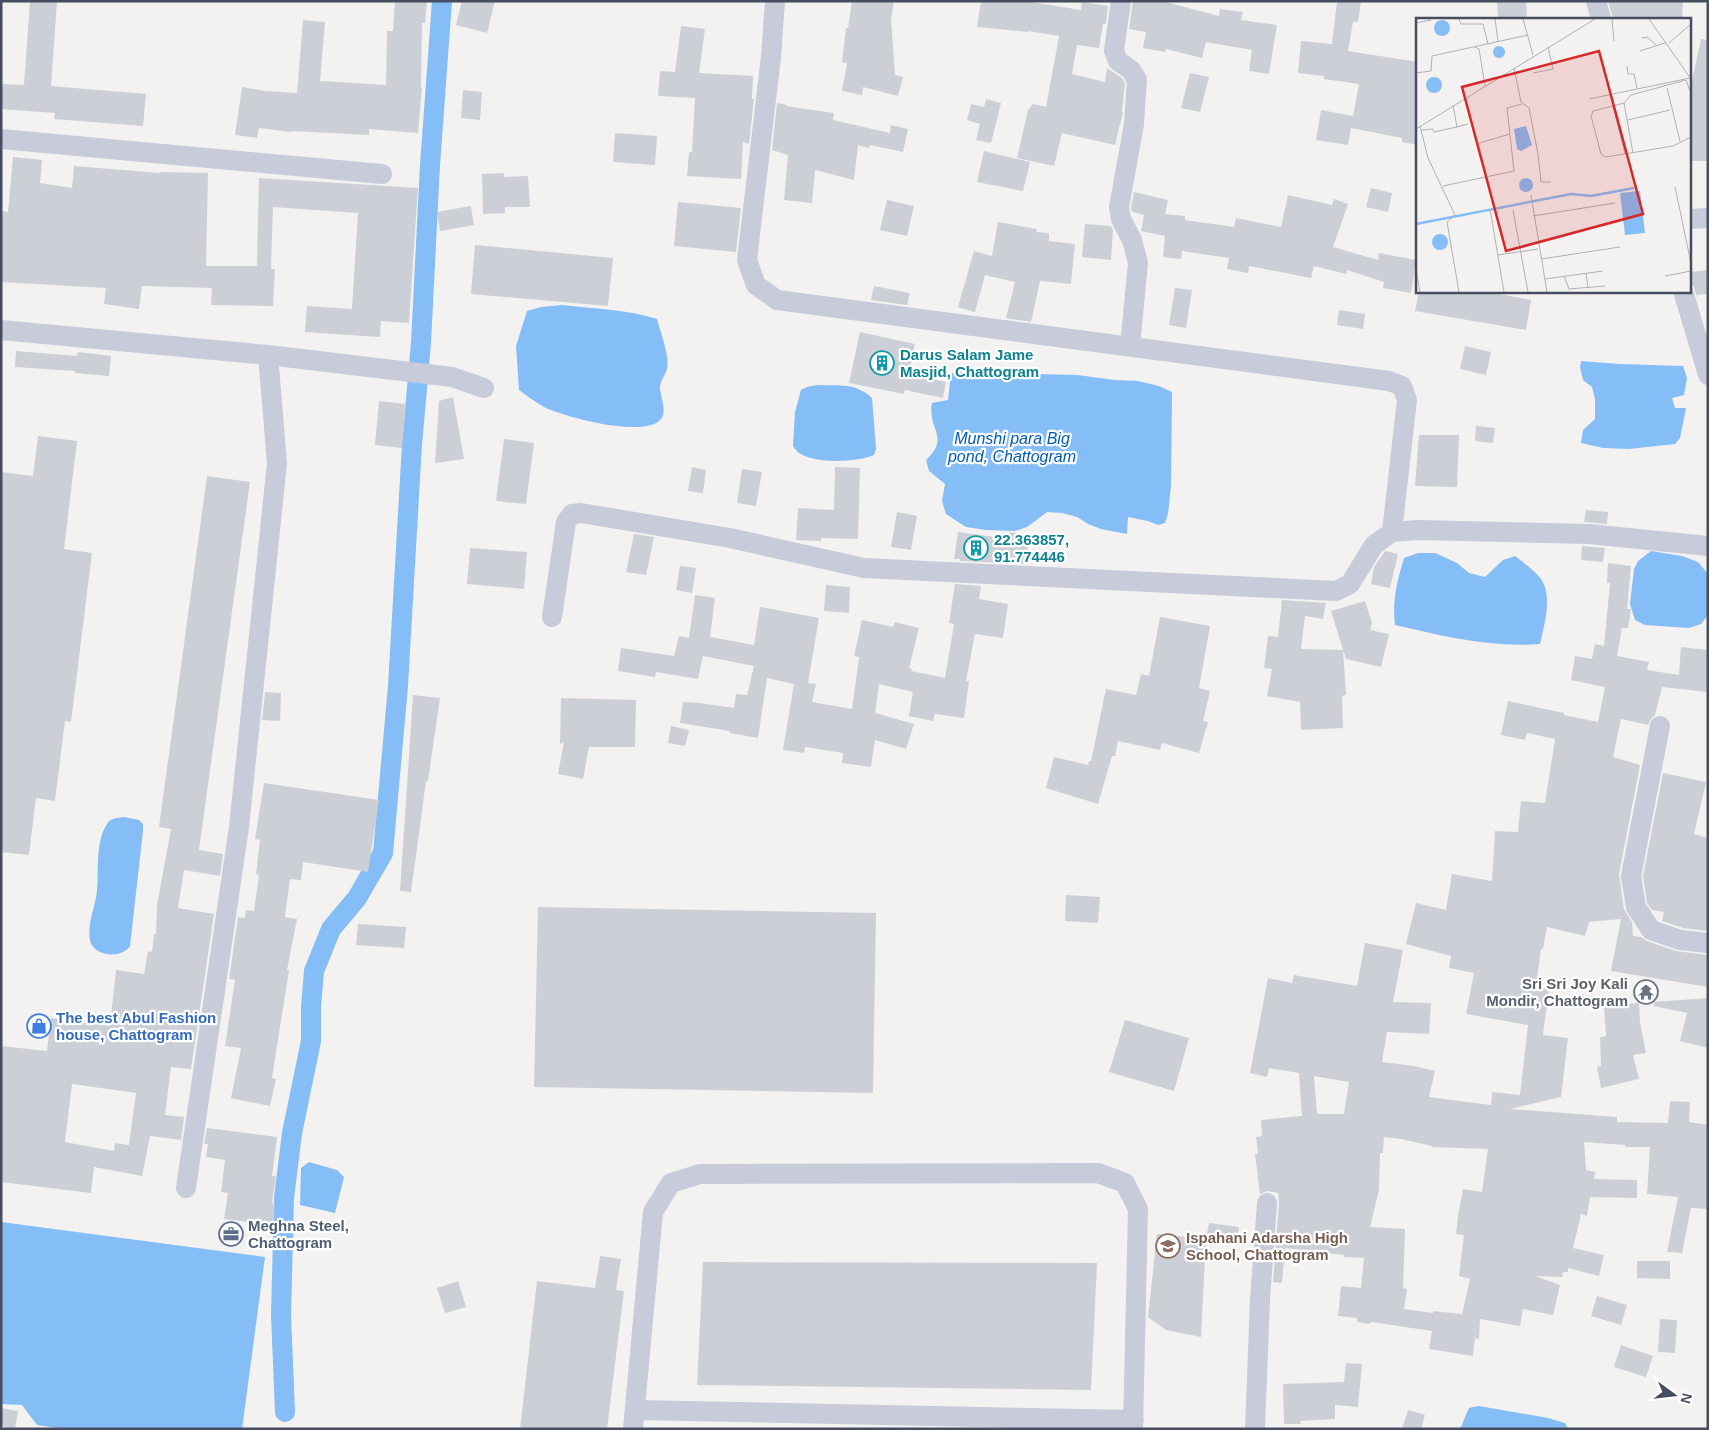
<svg xmlns="http://www.w3.org/2000/svg" width="1709" height="1430" viewBox="0 0 1709 1430" font-family="Arial,sans-serif">
<style>
.water{fill:#85bdf6}
.lines{fill:none;stroke-linecap:round;stroke-linejoin:round}
.canal{stroke:#85bdf6;stroke-width:20}
.building{fill:#cdcfd7;fill-rule:evenodd}
.minor{stroke:#c7cbda;stroke-width:20}
.labels{text-anchor:middle;dominant-baseline:central;stroke-width:4.5;stroke-linejoin:round;paint-order:stroke}
.culture-label{font-size:15px;font-weight:bold;fill:#0d838f;stroke:#fff;text-anchor:start}
.worship-label{font-size:15px;font-weight:bold;fill:#5b616d;stroke:#fff;text-anchor:end}
.shop-label{font-size:15px;font-weight:bold;fill:#366cbe;stroke:#fff;text-anchor:start}
.service-label{font-size:15px;font-weight:bold;fill:#4e5e75;stroke:#fff;text-anchor:start}
.education-label{font-size:15px;font-weight:bold;fill:#785e54;stroke:#fff;text-anchor:start}
.water-label{font-size:16px;font-style:italic;fill:#005dbb;stroke:#fff}
.inset-river{fill:none;stroke:#85bdf6;stroke-width:2.5}
.inset-road{fill:none;stroke:#afb0b7;stroke-width:1}
.view{fill:#d62828;fill-opacity:0.15;stroke:#d62828;stroke-width:2.5}
.inset-edge{fill:none;stroke:#474d61;stroke-width:2.5}
</style>
<rect width="100%" height="100%" fill="#f4f2f1"/>
<!-- water -->
<path class="water" d="M562 305C594 309 626 309 657 319 660 331 670 357 667 368 666 375 659 382 660 389 661 398 667 411 661 419 646 439 564 417 544 407 535 402 527 396 519 390L516 346 527 311 541 307Z
M1581 361 1620 364 1683 366 1687 378 1684 395 1672 398 1675 408H1686L1680 438 1675 444 1629 449 1603 448 1581 443 1583 430 1595 419V399L1592 387 1583 380 1580 367Z
M962 372 1077 375 1115 380 1138 381 1159 386 1172 392 1171 486C1169 498 1170 511 1165 523L1158 525 1148 521 1128 517 1127 534 1101 529 1088 524 1077 517 1062 513 1047 512 1027 527 1015 531 986 530 966 527 946 514 942 501 945 484 929 471 926 460C951 436 927 430 932 403L948 400 951 373Z
M817 385C838 386 855 382 872 398L876 449 874 455C859 462 816 464 801 454 798 453 795 449 793 446L795 412 801 390 807 387Z
M1651 551 1682 556 1698 562 1708 574V615L1701 624 1689 628 1645 625 1635 620 1630 604 1634 569 1638 561Z
M1418 553H1435L1457 563 1469 573 1485 577 1503 560 1515 556C1524 563 1534 570 1541 579 1553 596 1544 626 1540 644 1492 648 1442 636 1395 625 1392 601 1397 581 1404 558Z
M124 817 139 820 143 824V831L130 946C122 959 93 957 90 940 87 925 95 907 97 891 99 871 95 842 107 824 110 818 117 818 124 817Z
M309 1162 337 1170 344 1177 335 1213 300 1205 301 1168Z
M1 1222 265 1257 242 1429H64L37 1425 22 1405 1 1404Z
M1479 1406 1548 1418 1565 1423 1568 1429H1460L1469 1408Z"/>
<g class="lines">
<!-- canal -->
<path class="canal" d="M285 1412 281 1315 284 1198 292 1133 311 1041V1007L314 971 331 929 357 898 383 853 398 686 412 444 421 343 430 165 442 1"/>
</g>
<!-- building -->
<path class="building" d="M30 1H57L51 86 146 94 143 126 54 119 55 113 1 109V84L24 85Z
M395 1H427L425 23H422L421 87 422 88 418 133 369 129V135L292 131V132L259 128 257 138 235 135 242 87 265 91 297 93 303 20 325 22 320 81 386 85 387 31H393Z
M462 1H495L487 33 456 25Z
M852 1H894L891 20 895 75 903 77 898 96 863 87 862 95 842 91 847 63 842 62 846 28H848Z
M981 1H1025L1081 10 1082 2 1108 6 1106 24H1103L1099 48 1077 45 1072 74 1105 82 1107 68 1122 78 1125 83 1122 111 1123 112 1115 145 1062 133 1054 166 1017 158 1028 110 1033 104 1046 107 1059 36 1028 31V32L977 27Z
M1133 1H1162L1219 16 1220 9 1243 12 1241 20 1277 25 1269 74 1249 71 1252 50 1206 42 1202 58 1166 49 1165 52 1143 48 1146 32 1129 29Z
M1337 1H1361L1358 22H1353L1348 51 1418 62V145L1402 142V138L1351 128 1348 145 1316 140 1321 110 1353 116 1359 84 1324 79V76L1298 73 1301 41 1332 44Z
M1497 1H1526L1527 17 1498 18Z
M1608 1H1683L1682 19H1613Z
M681 26 705 29 699 73 753 76 752 99H754L749 144 743 142 741 179 687 176 689 152H692L695 98 658 96 660 71 675 72Z
M1701 39 1708 40V161H1690V90Z
M1190 73 1209 77 1200 112 1181 108Z
M463 90 482 92 480 120 461 118Z
M986 99 1001 103 991 143 976 140 980 124 967 120 971 104 984 107Z
M777 103 787 105 786 106 834 113 833 120 890 133 891 125 908 129 903 152 870 145 869 148 858 145 854 180 815 170 812 203 784 200 788 155 772 150Z
M615 133 657 136 655 165 613 162Z
M984 151 1030 162 1023 191 977 182Z
M13 157 42 160 40 183 72 188 74 166 160 173V172L208 173 206 266H257L259 178 418 188 409 323 381 321 380 337 305 332 307 306 352 309 358 213 273 207 271 269H275L273 306 211 305 212 288 142 286 139 309 104 304 106 288 1 282V211L8 212Z
M504 173V177L528 176 530 207H505V213L483 214 482 174Z
M1371 188 1392 193 1388 212 1366 207Z
M1134 192 1168 200 1165 214 1185 216V220L1234 227 1236 218 1281 227 1288 195 1332 205 1334 199 1348 204 1333 247 1378 260 1379 253 1416 260 1411 293 1383 288 1384 282 1347 270 1346 274 1314 266 1311 278 1249 266 1248 273 1227 269 1229 258 1182 251 1181 259 1163 257 1165 236 1141 231 1144 215 1132 212 1131 207Z
M887 200 914 206 907 236 880 230Z
M678 202 741 208 736 252 674 246Z
M471 206 474 225 440 231 437 212Z
M998 222 1037 229 1036 232 1049 233V241L1075 244 1071 284 1040 281 1031 322 1006 318 1015 282 985 275 975 312 958 307 974 251 992 256Z
M1085 224 1111 226 1113 230 1111 260 1082 257Z
M475 245 613 258 608 306 471 294Z
M1708 270V294L1696 295 1694 287 1690 282V272Z
M874 286 910 293 907 305 871 300Z
M1175 288 1192 290 1186 328 1169 325Z
M1419 291H1483L1531 300 1526 330 1415 311Z
M1339 310 1365 314 1363 329 1337 325Z
M860 332 915 344 909 374 946 382 943 398 905 390 904 394 849 383Z
M1465 346 1491 352 1486 375 1460 369Z
M16 351 77 356 78 352 111 356 109 376 75 373V371L15 367Z
M453 397 464 459 435 463 439 401Z
M379 401 406 404 402 448 375 445Z
M1476 426 1495 428 1493 443 1475 441Z
M1419 435H1459L1457 487 1415 486Z
M38 436 77 441 64 549 92 553 71 722 65 721 55 801 36 798 29 855 1 852V472L33 476Z
M504 439 534 443 526 504 496 501Z
M692 467 706 470 703 493 688 491Z
M835 467 860 468 858 539 821 538V541L796 540 798 508 834 510Z
M742 469 762 472 756 506 737 503Z
M207 476 250 482 199 850 223 854 220 876 184 870 178 908 214 914 191 1069 171 1067 165 1115 184 1117 181 1140 150 1136 142 1176 94 1167 91 1193 1 1182V1046L47 1051 51 1018 110 1026 116 970 144 974 148 951 152 952 154 934H156L157 905 171 829 159 827ZM72 1084 136 1093 129 1145 115 1143 114 1151 65 1142Z
M1586 510 1608 512 1607 524 1584 522Z
M897 512 917 516 911 550 891 547Z
M958 532 1009 539 1010 532 1030 536 1025 564 960 561V559H954Z
M634 534 654 537 646 575 626 572Z
M1582 546 1605 548 1603 562 1581 560Z
M470 548 527 552 524 589 467 584Z
M1385 551 1398 554 1390 588 1371 584 1374 567Z
M1608 563 1631 566 1627 609H1631L1628 628H1622L1617 656 1649 662 1647 670 1679 675 1681 647 1708 650V692L1662 687 1655 715 1651 719 1648 725 1621 719 1613 757 1640 765 1619 874 1624 909 1632 922 1633 936 1641 937 1647 941 1676 951 1708 955V987L1611 971 1621 919 1589 922 1585 936 1547 927 1543 949H1541L1536 987 1549 989 1543 1035 1568 1038 1561 1097 1510 1109 1617 1117V1122L1668 1123 1670 1101 1690 1102 1689 1122 1708 1125V1209L1691 1208 1682 1253 1667 1252 1678 1197 1647 1194 1650 1147H1625V1145L1584 1142 1586 1170 1595 1172 1594 1179 1637 1180V1198L1590 1197 1587 1216 1581 1214 1573 1248 1604 1255 1599 1276 1568 1268V1272H1563L1562 1277 1535 1276 1560 1285 1553 1315 1523 1309 1520 1326 1480 1319 1479 1339 1475 1338 1473 1356 1429 1349 1432 1331 1371 1322 1370 1324 1357 1322V1318L1338 1316 1341 1286 1361 1288 1364 1258 1344 1257V1255L1285 1248 1282 1283 1273 1282 1279 1203 1278 1193 1267 1191 1260 1194 1255 1154H1258L1256 1137 1262 1136 1261 1120 1302 1116 1299 1073 1269 1068 1267 1077 1250 1073 1268 978 1292 983 1294 975 1357 986 1365 943 1403 950 1393 1002 1431 1003 1429 1034 1387 1032 1382 1062 1414 1066 1435 1071 1429 1097 1491 1105 1492 1092 1520 1095 1528 1025 1466 1014 1474 973 1449 968 1451 956 1406 944 1416 903 1446 910 1452 874 1492 881 1495 831 1518 832 1521 801 1545 803 1555 739 1527 733 1525 740 1501 735 1508 701 1564 713V715L1598 722 1605 687 1571 680 1575 656 1592 659 1595 644 1604 646 1610 583H1607ZM1314 1076 1349 1082 1344 1114H1317ZM1384 1137 1401 1139 1432 1146V1147L1488 1149 1482 1192 1463 1189 1458 1216 1456 1234 1464 1235 1459 1276 1470 1279 1462 1314 1433 1311V1313L1404 1309 1407 1289 1403 1288 1405 1229 1370 1227 1379 1190 1380 1153H1383Z
M680 566 696 568 692 593 676 590Z
M955 584 981 586 979 599 1008 604 1003 638 975 634 966 681H969L964 718 935 714 933 721 909 716 913 692 879 684 875 713 914 724 906 749 875 740 871 767 842 763 843 753 805 747 804 753 783 750 794 684 767 678 758 738 730 733V731L680 723 683 702 700 703 734 708 736 694 747 695 754 666 703 656 698 679 656 672 655 677 618 671 621 648 674 656 679 636 689 638 695 595 715 598 710 637 754 645 760 607 819 618 808 683 816 684 812 702 852 709 859 657 854 656 862 620 893 627 895 622 919 628 909 668 912 669 911 671 945 678 954 624 949 623Z
M826 585 850 587 849 613 824 611Z
M1282 600 1326 603 1323 619 1305 616 1301 649 1343 650 1331 611 1365 601 1372 623 1370 630 1389 634 1381 667 1346 659 1343 650 1346 695 1342 696 1343 728 1301 730 1300 702 1267 696 1272 669 1264 668 1268 636 1278 637Z
M1160 617 1210 626 1199 688 1210 691 1203 721 1208 722 1199 753 1162 743 1160 750 1118 741 1115 756H1112L1098 804 1046 788 1054 757 1088 765 1089 761H1091L1106 689 1136 695 1141 674 1149 676Z
M265 692 281 693 280 721 262 720Z
M413 695 440 698 428 781H426L411 892 400 891Z
M561 698 636 700 635 747H589L583 779 558 774 564 742 560 744Z
M671 726 689 730 685 746 668 743Z
M1663 773 1706 782 1694 834 1708 838V931L1683 928 1662 921 1664 912 1652 910 1647 903 1643 876Z
M264 783 379 800 368 872 303 862 301 880 290 879 285 917 297 919 287 970H289L272 1078 276 1079 270 1106 231 1098 241 1048 225 1046 235 980 229 979 238 917 245 918 246 910 254 911 259 875 256 874 260 840 255 839Z
M1066 895 1100 897 1098 923 1065 921Z
M538 907 876 913 873 1093 534 1087Z
M358 924 406 927 404 948 356 945Z
M1708 998V1048L1680 1041 1687 1013 1654 1006V1002Z
M1639 1003 1640 1022 1646 1053 1633 1055 1639 1079 1601 1088 1597 1067 1601 1066 1600 1037 1606 1036 1604 1005Z
M1125 1020 1189 1038 1174 1091 1109 1072Z
M207 1128 277 1137 272 1176H276L272 1203 275 1204 272 1225 224 1219 228 1193 221 1192 225 1160 206 1157 208 1144H204Z
M1209 1223 1239 1227 1237 1243 1206 1239Z
M1157 1234 1206 1239 1201 1337 1166 1330 1148 1317Z
M600 1256 621 1259 616 1290 624 1291 607 1429H520L537 1281 595 1288Z
M1637 1261H1670V1279L1637 1278Z
M703 1262 1097 1263 1091 1390 697 1385Z
M458 1281 466 1307 445 1313 437 1288Z
M1597 1296 1627 1305 1621 1325 1591 1316Z
M1660 1319 1677 1320 1675 1353 1658 1352Z
M1621 1345 1653 1356 1646 1377 1614 1367Z
M1346 1363 1362 1364 1358 1407 1335 1405V1419L1300 1421 1301 1424H1284L1283 1384 1344 1382Z
M1 1408 18 1411 15 1429 1 1426Z
M1408 1410 1425 1415 1421 1429H1402Z"/>
<g class="lines">
<!-- minor -->
<path class="minor" d="M775 1 771 57 747 260 756 285 777 300 1389 381 1402 386 1407 400 1392 532
M1121 1 1114 51 1118 61 1131 70 1137 80 1134 124 1119 207 1121 219 1132 240 1138 263 1130 346
M1596 1 1601 19
M1 139 382 174
M1690 219 1708 218
M1683 291 1708 375
M1 330 268 355 452 377 484 388
M552 617 566 522 572 514 581 513 730 538 864 568 1336 591 1350 584 1374 545 1392 532 1418 530 1589 534 1708 546
M1660 726 1631 876 1636 907 1651 930 1680 940 1708 943
M186 1188 239 827 277 463 268 355
M635 1410 1134 1420
M633 1429 653 1212 671 1183 700 1174 1098 1173 1125 1183 1138 1209 1133 1429
M1255 1429 1260 1300 1267 1203"/>
</g>
<!-- icons -->
<defs>
<g id="building-ring" transform="scale(1.25)"><circle r="9.5" fill="#fff" stroke="#0f9aa8" stroke-width="1.5"/><path d="M-4-6H4V6H1V3H-1V6H-4ZM-2.5-4.3h1.7v1.8h-1.7ZM.8-4.3h1.7v1.8H.8ZM-2.5-1h1.7V.8h-1.7ZM.8-1h1.7V.8H.8Z" fill="#0f9aa8"/></g>
<g id="temple-ring" transform="scale(1.25)"><circle r="9.5" fill="#fff" stroke="#6b7280" stroke-width="1.5"/><path d="M0-6L5-2H3V0L6.5 2.5H4V6H1.5V3h-3V6H-4V2.5H-6.5L-3 0V-2H-5Z" fill="#6b7280"/></g>
<g id="shop-ring" transform="scale(1.25)"><circle r="9.5" fill="#fff" stroke="#3f7fe0" stroke-width="1.5"/><path d="M-5-2.5h2.3a2.7 3.5 0 0 1 5.4 0H5L5.5 6h-11ZM-1.5-2.5h3a1.5 2.3 0 0 0-3 0Z" fill="#3f7fe0"/></g>
<g id="office-ring" transform="scale(1.25)"><circle r="9.5" fill="#fff" stroke="#5c6f8a" stroke-width="1.5"/><path d="M-6-3h4V-5.5h4V-3h4V5H-6ZM-1-4.5V-3h2v-1.5ZM-6 0V1H6V0Z" fill="#5c6f8a"/></g>
<g id="school-ring" transform="scale(1.25)"><circle r="9.5" fill="#fff" stroke="#8d6e63" stroke-width="1.5"/><path d="M0-5L7-2L0 1L-7-2ZM-4 1L0 2.5L4 1V4Q0 6-4 4Z" fill="#8d6e63"/></g>
</defs>
<g fill-rule="evenodd">
<use href="#building-ring" x="882" y="363"/>
<use href="#building-ring" x="976" y="548"/>
<use href="#temple-ring" x="1646" y="992"/>
<use href="#shop-ring" x="39" y="1026"/>
<use href="#office-ring" x="231" y="1234"/>
<use href="#school-ring" x="1168" y="1246"/>
</g>
<g class="labels">
<!-- culture labels -->
<g class="culture-label">
<text x="900" y="354">Darus Salam Jame<tspan x="900" dy="17">Masjid, Chattogram</tspan></text>
<text x="994" y="539">22.363857,<tspan x="994" dy="17">91.774446</tspan></text>
</g>
<!-- worship labels -->
<g class="worship-label">
<text x="1628" y="983">Sri Sri Joy Kali<tspan x="1628" dy="17">Mondir, Chattogram</tspan></text>
</g>
<!-- shop labels -->
<g class="shop-label">
<text x="56" y="1017">The best Abul Fashion<tspan x="56" dy="17">house, Chattogram</tspan></text>
</g>
<!-- service labels -->
<g class="service-label">
<text x="248" y="1225">Meghna Steel,<tspan x="248" dy="17">Chattogram</tspan></text>
</g>
<!-- education labels -->
<g class="education-label">
<text x="1186" y="1237">Ispahani Adarsha High<tspan x="1186" dy="17">School, Chattogram</tspan></text>
</g>
<!-- water labels -->
<g class="water-label">
<text x="1012" y="438">Munshi para Big<tspan x="1012" dy="18">pond, Chattogram</tspan></text>
</g>
</g>
<!-- overview -->
<g transform="translate(1416 18)">
<rect width="275" height="275" fill="#f4f2f1"/>
<path d="M18 10a8 8 0 1 1 16 0a8 8 0 1 1-16 0ZM77 34a6 6 0 1 1 12 0a6 6 0 1 1-12 0ZM10 67a8 8 0 1 1 16 0a8 8 0 1 1-16 0ZM110 108 116 127 105 133 101 131 98 111ZM103 167a7 7 0 1 1 14 0a7 7 0 1 1-14 0ZM224 173 229 215 209 217 204 175ZM16 224a8 8 0 1 1 16 0a8 8 0 1 1-16 0Z" fill="#85bdf6"/>
<path class="inset-river" d="M0 206 155 176 175 178 218 170"/>
<path class="inset-road" d="M43 1 45 6H67L72 26M79 1 82 23M107 1 117 37M196 1 198 23M233 1 275 61M0 5 15 2M226 20 231 19 240 27M253 25 275 6M59 29 63 31 69 68M224 33 249 25M211 48 212 56H218L221 70M98 50 105 84 113 90 122 136 125 164H135M0 55 15 53 16 38 112 17M117 55 137 51 132 29M251 70 264 123M275 75 270 62 215 77 208 85 177 93 175 98 185 136 190 139 257 128 275 119M173 81 274 60M208 85 217 135M37 87 41 109 52 106M197 88 209 136M212 102 254 92M4 108 12 140 39 197 31 204 43 274M0 111 179 1M6 112 17 111 18 114 41 109M60 126 94 116M27 168 98 153 91 90 106 86M259 169 275 245M115 177 131 274M74 191 88 274M97 192 112 274M117 198 199 185M82 237 122 231M125 241 204 229M0 252 4 274M170 255 172 270M148 258 153 271 189 268M249 258 275 253M129 261 187 253"/>
<path class="view" d="M183 33 227 196 90 233 46 69Z"/>
<rect width="275" height="275" class="inset-edge"/>
</g>
<!-- border -->
<rect width="1709" height="1430" fill="none" stroke="#474d61" stroke-width="5"/>
<!-- north arrow -->
<g transform="translate(1674 1395) rotate(105)" stroke="#ffffff" stroke-width="4" paint-order="stroke">
<path d="M0-4L9 19L0 12L-9 19Z" fill="#474d61"/>
<text y="-8" font-size="14" font-weight="bold" text-anchor="middle" fill="#474d61">N</text>
</g>
</svg>
